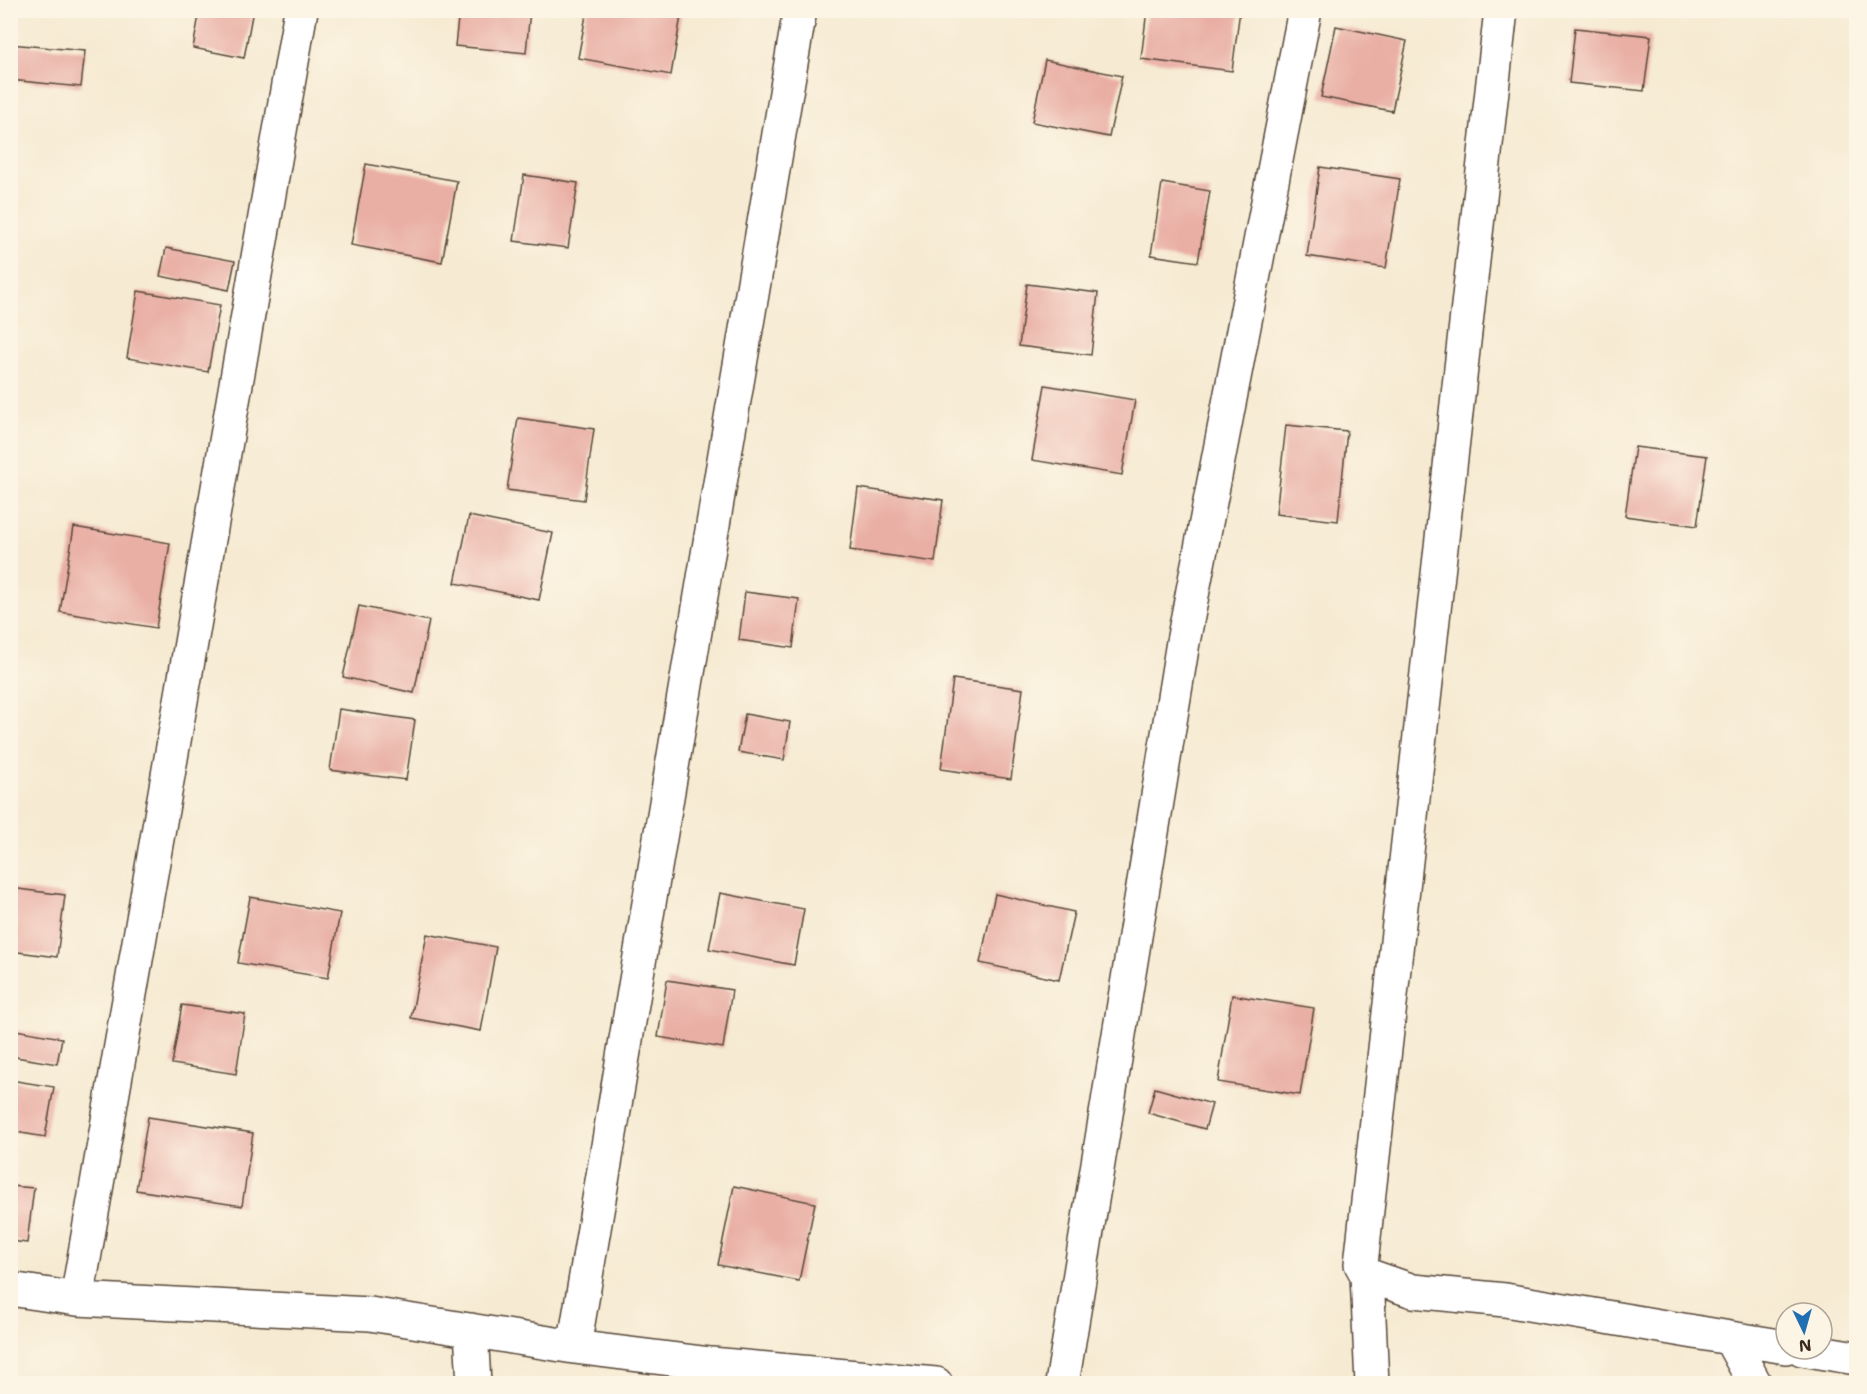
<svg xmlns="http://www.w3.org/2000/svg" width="1867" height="1394" viewBox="0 0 1867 1394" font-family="'Shantell Sans',sans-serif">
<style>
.building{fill:#e9aea4}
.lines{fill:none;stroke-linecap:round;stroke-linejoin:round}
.minor-casing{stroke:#574739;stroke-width:36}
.minor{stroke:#fff;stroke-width:33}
</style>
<rect width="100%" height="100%" fill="#fcf5e5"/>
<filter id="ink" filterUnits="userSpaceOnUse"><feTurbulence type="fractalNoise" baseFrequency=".0167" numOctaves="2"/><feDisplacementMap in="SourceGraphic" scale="12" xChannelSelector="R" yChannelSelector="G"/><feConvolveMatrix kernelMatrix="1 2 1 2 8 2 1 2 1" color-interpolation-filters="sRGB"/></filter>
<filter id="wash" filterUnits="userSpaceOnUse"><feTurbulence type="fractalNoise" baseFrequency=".008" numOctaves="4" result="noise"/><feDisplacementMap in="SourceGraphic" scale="24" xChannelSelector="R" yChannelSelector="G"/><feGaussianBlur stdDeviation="1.35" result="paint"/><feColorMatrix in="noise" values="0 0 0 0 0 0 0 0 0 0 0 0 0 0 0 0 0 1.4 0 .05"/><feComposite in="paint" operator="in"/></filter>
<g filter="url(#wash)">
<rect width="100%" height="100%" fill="#f6ead2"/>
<g id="blocks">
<!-- building -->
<path class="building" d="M200 10H253L244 58 193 48Z
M459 10H530L526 53 455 46Z
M587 10H682L671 75 578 58Z
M1147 10H1240L1232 71 1141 59Z
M1336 26 1407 41 1392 111 1321 97Z
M1575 28 1651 36 1644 91 1569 83Z
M10 44 85 51 81 87 10 80Z
M1045 60 1122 76 1109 137 1032 122Z
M366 164 457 181 442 262 351 245Z
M1320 167 1400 179 1386 268 1307 256Z
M524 175 578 183 568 248 514 241Z
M1162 183 1210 191 1198 262 1151 255Z
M166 248 235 261 229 290 160 276Z
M1027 284 1098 293 1091 355 1019 346Z
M138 291 220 305 208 372 127 358Z
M1045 385 1135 400 1122 475 1032 460Z
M518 418 594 429 584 500 507 490Z
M1286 425 1347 431 1338 521 1276 514Z
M1635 447 1707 456 1697 526 1625 516Z
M858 488 943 500 935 562 850 550Z
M469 516 553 533 539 600 455 583Z
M74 527 170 543 156 628 60 612Z
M745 592 799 599 793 648 739 640Z
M359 606 429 621 414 693 343 677Z
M953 679 1023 689 1011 779 941 769Z
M339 709 415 720 406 780 330 770Z
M745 714 790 722 784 760 738 752Z
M10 888 65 895 57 957 10 951Z
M720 893 804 909 794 965 709 949Z
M995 894 1074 912 1059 980 980 963Z
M250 897 340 913 328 978 238 963Z
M427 934 496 947 481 1031 411 1018Z
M667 980 732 990 723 1048 658 1037Z
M1232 995 1314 1008 1300 1095 1218 1082Z
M182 1005 245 1014 236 1074 172 1064Z
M10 1029 62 1038 57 1064 10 1056Z
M10 1080 54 1087 45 1137 10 1131Z
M1155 1088 1212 1104 1205 1129 1148 1113Z
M148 1117 253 1133 242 1206 136 1190Z
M10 1186 34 1188 27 1243 10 1241Z
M734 1186 815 1203 799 1281 718 1265Z"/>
</g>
</g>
<g filter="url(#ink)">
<use href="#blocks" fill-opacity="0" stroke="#574739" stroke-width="1.5"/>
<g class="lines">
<!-- minor casing -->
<g class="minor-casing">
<path id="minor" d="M1501 10 1361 1264 1367 1275 1413 1291 1505 1300 1730 1338 1755 1384
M1367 1275 1372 1384
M10 1289 77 1299 370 1314 574 1347 711 1364 936 1384
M77 1299 301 10
M471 1330 474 1384
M1730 1338 1786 1347
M574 1347 800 10
M1802 1349 1856 1358
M1062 1384 1183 642 1305 10"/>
</g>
<!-- minor -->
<use href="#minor" class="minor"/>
</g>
</g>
<!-- margin -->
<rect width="1867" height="1394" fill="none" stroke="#fcf5e5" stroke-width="36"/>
<!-- north arrow -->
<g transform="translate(1804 1331) rotate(175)"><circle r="28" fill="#fcf5e5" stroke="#afa495" stroke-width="1.5"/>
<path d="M0-4.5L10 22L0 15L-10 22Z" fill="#1f6fb2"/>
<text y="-9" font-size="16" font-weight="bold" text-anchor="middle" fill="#3b2a1e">N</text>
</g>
</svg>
